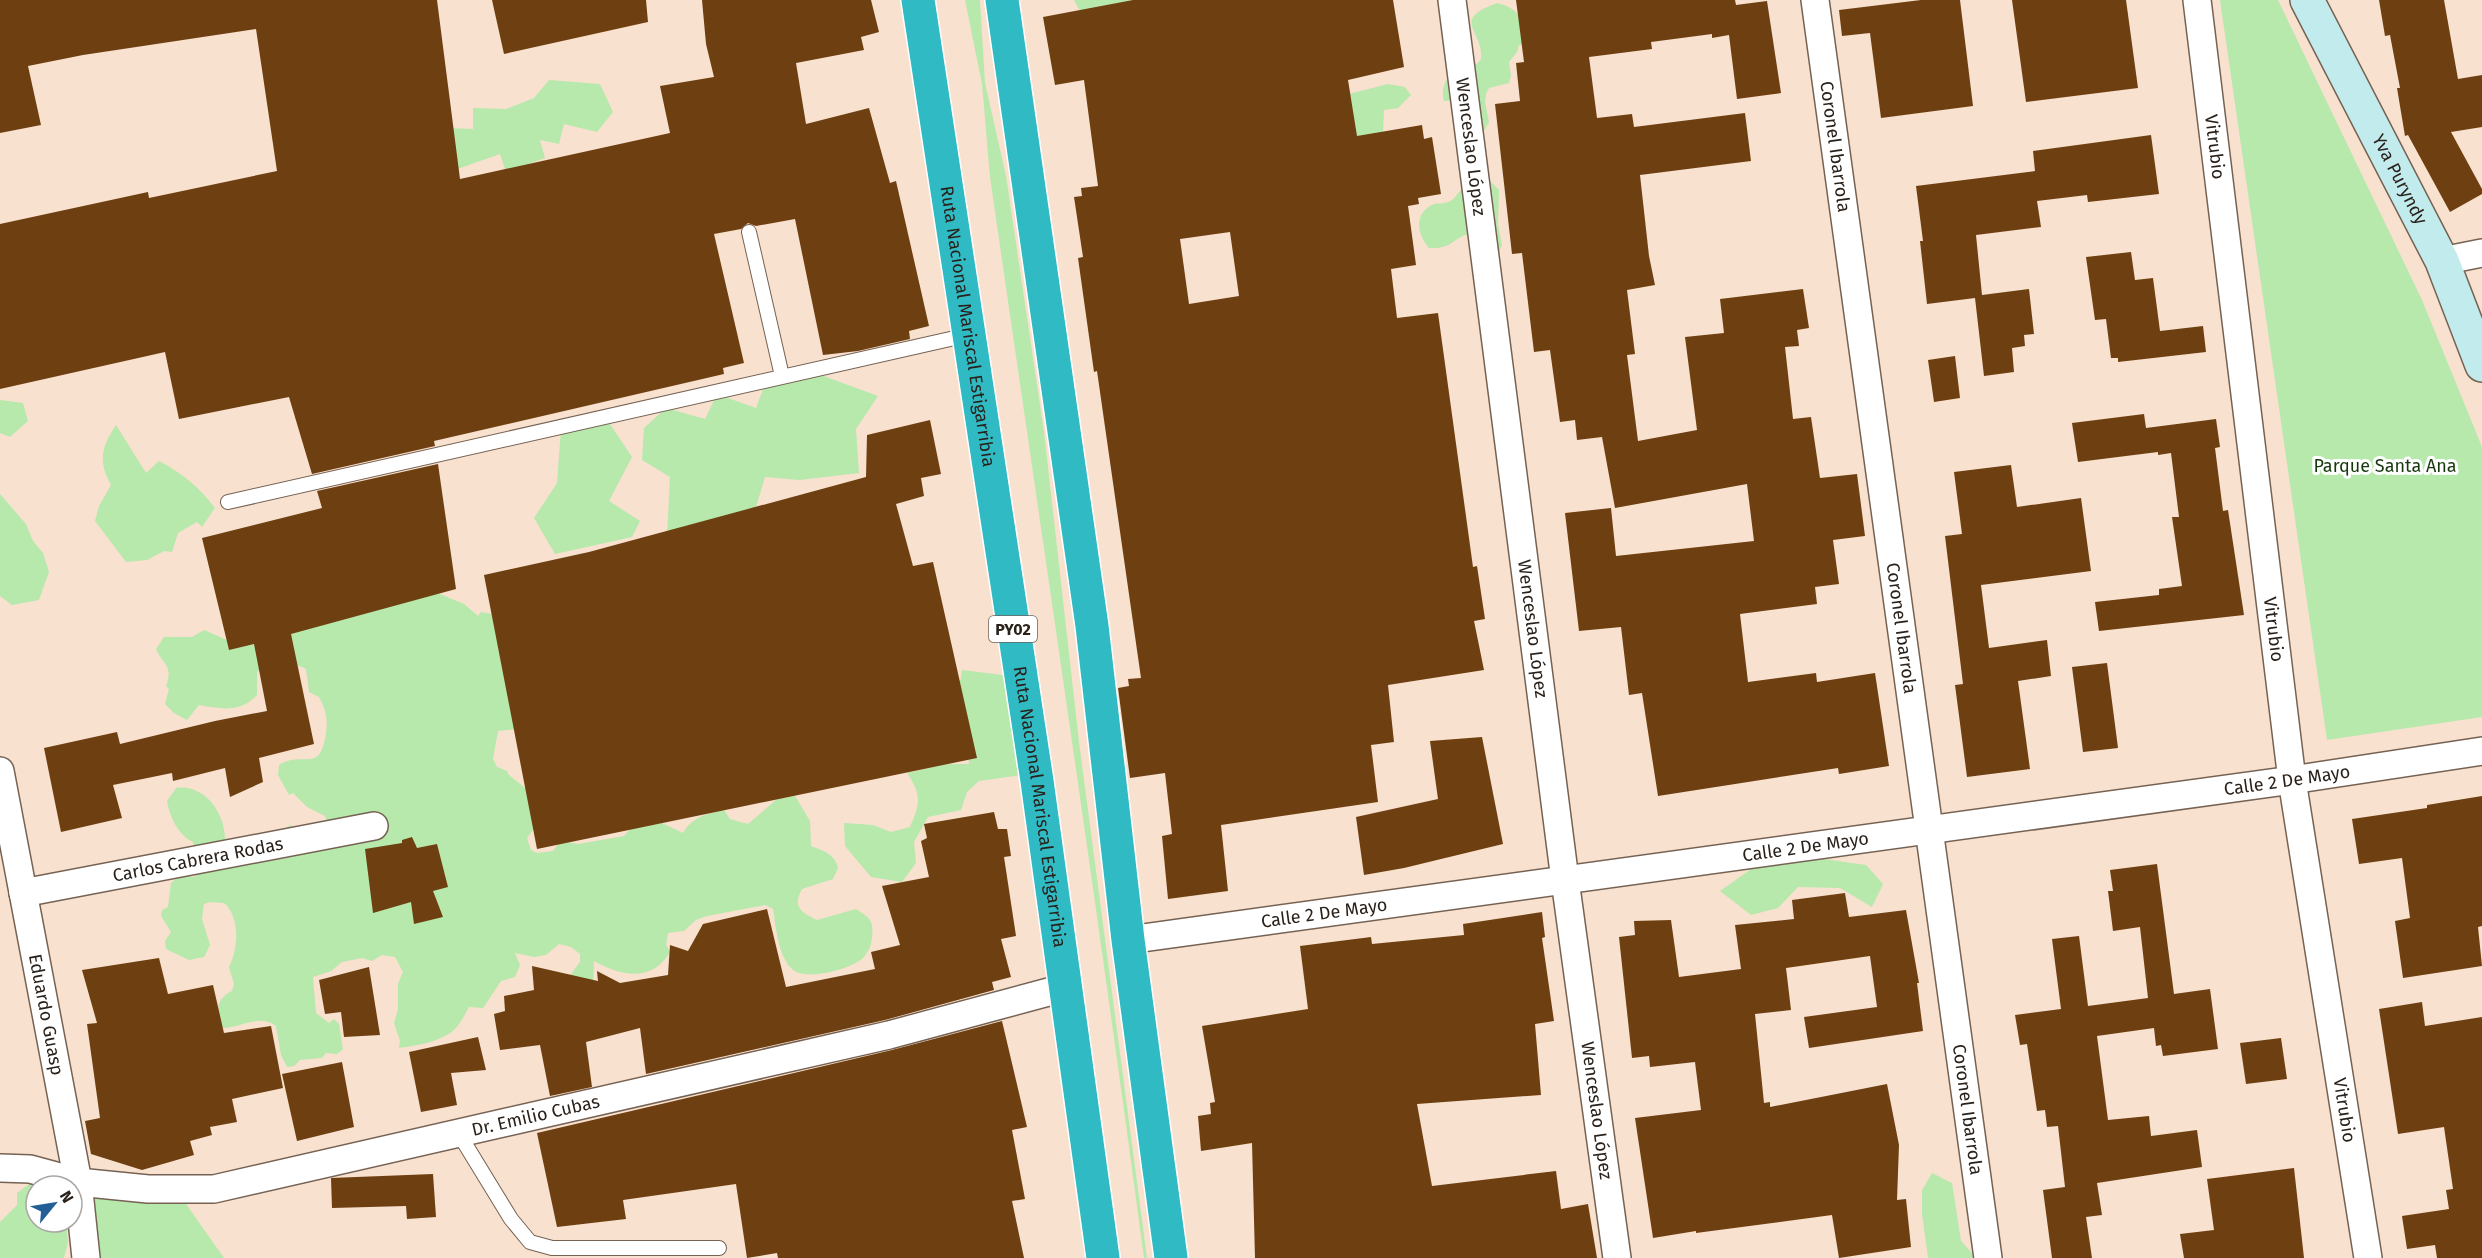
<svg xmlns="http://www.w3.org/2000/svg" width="2482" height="1258" viewBox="0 0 2482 1258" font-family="'Fira Sans',sans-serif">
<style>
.green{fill:#b7e8ac}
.building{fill:#6e3f10;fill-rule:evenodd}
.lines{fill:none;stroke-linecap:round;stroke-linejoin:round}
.lane-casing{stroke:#766253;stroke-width:16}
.street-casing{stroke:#766253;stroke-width:30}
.secondary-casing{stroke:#766253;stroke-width:36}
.highway-casing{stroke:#fff;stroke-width:36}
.lane{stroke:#fff;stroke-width:14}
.street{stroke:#fff;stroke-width:27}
.secondary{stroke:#c1ebed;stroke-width:33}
.highway{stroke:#30bbc4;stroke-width:33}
.labels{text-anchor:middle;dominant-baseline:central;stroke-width:6;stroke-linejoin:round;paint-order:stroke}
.shield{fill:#fff;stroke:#69645f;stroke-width:1.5}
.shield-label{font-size:16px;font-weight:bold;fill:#29211a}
.street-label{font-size:18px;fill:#29211a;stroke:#fff}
.park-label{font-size:18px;fill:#15390b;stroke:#fff}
</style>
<rect width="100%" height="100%" fill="#f8e1cf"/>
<!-- green -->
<path class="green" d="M965 0H980L985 83 1006 176 1044 432 1079 742 1147 1258H1144C1096 897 1042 537 990 177L982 84Z
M1074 0H1158L1080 11Z
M2220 0H2278L2422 300 2482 447V717L2327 740Z
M1497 3C1522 9 1522 21 1526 44L1519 45 1517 52 1509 62 1511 76 1509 83 1489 88 1486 94 1485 102 1489 122 1482 134 1458 100 1444 101C1440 89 1447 78 1453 69L1471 62 1477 64 1481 59C1484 30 1449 21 1497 3Z
M549 80 600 84 613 112 597 132 564 124 559 144 540 140 545 158 506 172 500 154 446 173V128L473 129V108L506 109 534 98Z
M1388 84 1405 87 1411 95 1398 108 1384 110 1383 132 1356 137 1349 94Z
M1489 180 1499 190 1498 224 1502 245 1493 265 1472 234C1455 234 1454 250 1429 248 1417 234 1413 213 1434 204 1439 203 1444 204 1448 202 1455 200 1457 193 1462 189 1470 182 1480 181 1489 180Z
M810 371 878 396 856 429 859 473 799 480 765 477 756 507 666 557 670 477 642 460 644 428 666 408 705 419 717 394 756 408 766 381Z
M0 400 23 403 28 421 10 437 0 433Z
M604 415 632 457 609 501 640 521 632 537 555 554 534 518 557 483 561 429Z
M116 425 146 473 159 461C182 473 199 487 215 508L202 527 197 522 178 533 172 552 164 551 147 560 126 562 95 521 99 506 111 485C98 461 101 448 116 425Z
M0 494 26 524 33 541 43 553 49 572 39 600 12 605 0 596Z
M423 587 464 604 478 616 481 612 492 614 502 623 518 729 498 731 493 759 497 767 507 771 509 775 540 800 538 823 527 838 531 850 537 853 553 851 558 844 566 842 578 844 624 836 630 829 662 823 683 833C692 817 706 814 724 810L730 819 748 824 777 799 795 796 810 821 811 846C824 851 835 854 838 868L833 879 802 889C792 907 801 912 817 920L856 909C870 918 874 920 872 938 871 946 869 951 863 958 851 969 807 981 793 970 778 957 776 927 773 909L765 905 707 916 696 920 684 931 668 933 666 945 670 952C652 983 621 976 594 961L593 987 568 978 580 962V954L571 947 559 944 546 955 534 957 515 953 520 965 515 977 501 981 483 1008 469 1007C465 1014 461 1022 456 1028 444 1041 416 1046 399 1048L400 1041 394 1023 398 1009V984L403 972 395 957 382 955 372 961 362 958 342 962 331 971 313 977 316 1013 329 1023 334 1019 339 1024 343 1049 337 1054 326 1053 322 1058 300 1060 294 1066 287 1067 281 1055 276 1026C260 1013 241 1028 223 1028 216 1012 215 999 232 991L234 984 229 967C238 949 241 918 224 903L210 902 204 904 202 919 210 945 204 957 189 960 166 949 165 941 171 932 161 916 162 910 168 907 171 883 180 875 195 877 198 863 193 842C178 835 170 817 167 801L176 788C208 783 230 821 224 848L280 833 290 825 305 831 333 837 325 816 307 807 293 793 289 795 278 775 279 765C303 749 320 776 326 733 328 719 326 710 319 697L309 692 306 669C293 662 269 662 257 672V695C241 713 221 709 199 705L187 720 174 713 165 704 169 689 166 686C174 665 162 664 156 649L164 637H192L204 630 227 640Z
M962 670 1011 676 1029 774 979 781 967 792 961 810 928 817 914 842 916 863 902 882 871 877 845 846 844 823 873 825 891 832 910 827C920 804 922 795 907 773L947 764H969L967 747 952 686 961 679Z
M1824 859 1866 865 1883 884 1872 907 1840 888 1798 887 1778 908 1751 915 1720 891 1754 867Z
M1932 1173 1952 1183 1961 1241 1972 1253 1973 1258H1928L1922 1214V1190Z
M156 1174 172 1184 224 1258H88L87 1197 126 1179Z
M32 1182 50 1186H36V1222H66L68 1242 64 1258H0V1222L17 1205V1193Z"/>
<!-- building -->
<path class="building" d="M0 0H437L460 179 670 133 660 86 714 77 706 44 702 0H871L879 32 861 37 864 50 796 63 806 124 869 108 890 183 896 181 929 326 909 331 910 339 858 351 823 355 795 219 756 226 748 223 741 229 714 234 744 363 723 368 724 374 434 441 435 446 312 474 289 397 179 419 165 352 0 389V224L148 192 149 198 277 171 256 29 83 55 28 66 41 125 0 133Z
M492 0H646L648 22 504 54Z
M1133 0H1393L1404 67 1348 80 1357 136 1422 125 1424 139 1432 137 1441 194 1418 198 1419 204 1408 206 1416 265 1391 269 1397 318 1438 313 1473 567 1477 566 1485 619 1474 621 1484 670 1388 685 1394 742 1371 745 1378 802 1221 825 1228 891 1168 899 1162 836 1172 834 1165 773 1130 778 1118 688 1129 686 1128 679 1141 678 1097 371 1094 372 1078 258 1083 257 1074 197 1082 196 1081 188 1098 186 1084 80 1055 85 1043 17ZM1230 232 1239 296 1189 304 1180 239Z
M1516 0H1735L1736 5 1767 1 1781 93 1737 99 1729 35 1712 38V34L1651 42 1652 49 1589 57 1597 118 1632 114 1634 127 1745 113 1751 161 1640 175 1649 256 1655 285 1627 290 1635 354 1627 355 1638 441 1697 430 1685 337 1724 333 1720 299 1803 289 1809 328 1797 330 1799 346 1785 347 1793 419 1811 417 1820 478 1857 474 1865 536 1833 540 1839 584 1815 587 1817 604 1740 614 1748 682 1816 673 1817 682 1875 673 1889 766 1839 774 1838 768 1658 796 1642 693 1629 695 1621 627 1579 631 1565 513 1611 508 1616 556 1754 541 1747 484 1615 508 1602 437 1577 440 1575 420 1560 422 1550 350 1534 352 1522 253 1512 254 1495 104 1520 101 1516 63 1524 62Z
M1921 0H1960L1973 106 1881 118 1870 33 1842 36 1839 10Z
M2012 0H2126L2138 88 2026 102Z
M2379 0H2444L2458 79 2482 75V127L2451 132 2482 189V194L2450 212 2408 135 2405 136 2397 88H2400L2390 35 2385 36Z
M2151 135 2159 194 2088 202 2087 195 2037 201 2041 227 1976 235 1982 295 2029 289 2034 334 2024 335 2025 346 2012 348 2014 372 1984 376 1975 298 1927 304 1920 241H1923L1916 186 2035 171 2033 151Z
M2131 252 2135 280 2153 278 2160 331 2203 326 2206 352 2118 362V358H2111L2106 319 2095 320 2086 257Z
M1955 356 1960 398 1934 402 1928 360Z
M2144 414 2146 428 2216 419 2220 447 2215 448 2223 511 2228 510 2244 615 2099 631 2095 602 2159 595V589L2182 586 2172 517H2179L2171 453 2158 455V452L2078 462 2072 423Z
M930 420 941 474 921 478 924 496 896 504 913 566 933 562 977 758 537 849 484 575 589 552 866 477 867 435Z
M438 464 456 589 291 634 314 744 259 758 263 782 230 797 225 768 173 781 172 773 113 785 122 818 61 832 44 748 117 732 120 744 215 721 267 711 254 644 229 650 202 538 322 508 317 491Z
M2011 465 2017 507 2081 498 2091 571 1981 585 1989 648 2047 640 2051 676 2018 681 2030 769 1967 777 1955 685 1963 684 1945 536 1962 534 1954 472Z
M2107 663 2118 748 2083 752 2072 667Z
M1482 737 1503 844 1404 868 1364 875 1356 817 1438 799 1430 741Z
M2482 796V926L2478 927 2482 966 2403 978 2395 921 2410 918 2402 858 2359 864 2352 819 2427 808V805Z
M994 812 998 829H1007L1011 856 1004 857 1016 936 1001 939 1011 977 992 982 994 990 885 1020 646 1074 640 1028 586 1042 592 1087 550 1096 540 1045 500 1050 494 1014 505 1011 504 996 534 990 532 966 598 981 597 971 620 983 668 975 670 945 688 951 703 924 767 909 786 987 875 969 871 952 900 945 882 886 929 877 921 841 927 838 924 824Z
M412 837 417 848 437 844 448 887 433 891 443 917 414 924 411 902 373 913 365 849 402 843V840Z
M2157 864 2174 994 2210 989 2218 1049 2163 1056 2161 1045 2156 1046 2154 1028 2097 1036 2108 1120 2149 1116 2151 1136 2197 1130 2202 1167 2097 1183 2102 1215 2086 1217 2092 1258H2052L2043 1190 2065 1187 2058 1126 2047 1127 2045 1110 2037 1111 2027 1044 2020 1045 2015 1015 2061 1009 2052 939 2079 936 2088 1006 2148 998 2140 927 2113 931 2108 891H2113L2110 870Z
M1845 893 1849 917 1906 910 1919 983H1917L1923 1031 1809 1048 1804 1017 1877 1007 1870 956 1786 968 1791 1010 1755 1014 1764 1103 1770 1102V1107L1887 1084 1899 1145 1897 1200 1906 1199 1911 1247 1839 1258 1832 1215 1696 1233V1231L1653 1238 1635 1118 1701 1110 1695 1062 1650 1067 1649 1056 1632 1058 1619 937 1635 935 1634 921 1671 920 1679 977 1741 969 1735 925 1794 919 1792 900Z
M1542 912 1545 937 1542 938 1554 1021 1535 1024 1541 1095 1417 1104 1432 1186 1556 1171 1561 1209 1588 1204 1597 1258H1255L1252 1143 1201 1151 1198 1116 1211 1114 1210 1103 1215 1102 1202 1026 1308 1009 1300 946 1371 937 1372 944 1464 935 1463 924Z
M159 958 168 994 213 985 224 1033 271 1026 283 1088 232 1099 237 1122 210 1127 212 1135 190 1141 194 1155 142 1170 91 1154 85 1121 100 1118 87 1024 97 1023 82 970Z
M369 967 380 1035 344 1037 341 1012 325 1014 319 980Z
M2422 1002 2425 1026 2482 1017V1258H2437L2435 1245 2407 1249 2402 1216 2449 1209 2446 1190 2453 1189 2444 1127 2398 1134 2379 1009Z
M1002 1021 1027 1127 1012 1130 1025 1199 1012 1201 1024 1258H778L777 1253 747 1258 736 1184 623 1200 626 1219 557 1227 537 1133 892 1050Z
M478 1037 486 1070 451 1073 457 1105 421 1112 409 1052Z
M2281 1038 2287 1079 2246 1084 2240 1043Z
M342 1062 354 1127 297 1141 282 1074Z
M2294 1168 2304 1258H2184L2180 1234 2214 1230 2207 1179Z
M433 1174 436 1217 407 1219 406 1206 332 1208 331 1178Z"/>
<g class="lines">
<!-- lane casing -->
<g class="lane-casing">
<path id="lane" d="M749 232 782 376
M228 502 968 335
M459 1134 511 1219 530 1242 552 1248H719"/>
</g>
<!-- street casing -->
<g class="street-casing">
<g id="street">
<path id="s1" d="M1452 0 1565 880 1617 1258"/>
<path id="s2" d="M1815 0 1988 1258"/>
<path id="s3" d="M2197 0 2292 780 2368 1258"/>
<path d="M2442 261 2482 253"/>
<path id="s4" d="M0 771 78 1182 86 1258"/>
<path id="s5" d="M23 893 374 826"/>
<path id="s6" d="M1128 940 2292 780 2482 751"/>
<path id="s7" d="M0 1168 30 1169 78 1182 148 1189H214L889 1035 1067 987"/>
</g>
</g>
<!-- secondary casing -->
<g class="secondary-casing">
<g id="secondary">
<path id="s8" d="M2307 0 2442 261 2482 365"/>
</g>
</g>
<!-- highway casing -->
<g class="highway-casing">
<g id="highway">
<path id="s9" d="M918 0 1037 781 1103 1258"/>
<path d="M1002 0 1092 626 1128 940 1171 1258"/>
</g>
</g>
<!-- lane -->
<use href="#lane" class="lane"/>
<!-- street -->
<use href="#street" class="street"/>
<!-- secondary -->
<use href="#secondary" class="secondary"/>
<!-- highway -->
<use href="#highway" class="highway"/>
</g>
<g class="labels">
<!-- shield labels -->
<rect class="shield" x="989" y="616" width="48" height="26" rx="4.5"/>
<g class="shield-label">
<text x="1013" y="629">PY02</text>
</g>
<!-- street labels -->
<g class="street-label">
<text stroke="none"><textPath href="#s1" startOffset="148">Wenceslao López</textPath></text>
<text stroke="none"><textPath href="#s2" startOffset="148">Coronel Ibarrola</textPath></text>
<text stroke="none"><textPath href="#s3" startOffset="148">Vitrubio</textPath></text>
<text stroke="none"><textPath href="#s8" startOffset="202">Yva Puryndy</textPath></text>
<text stroke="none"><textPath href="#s9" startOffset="330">Ruta Nacional Mariscal Estigarribia</textPath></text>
<text stroke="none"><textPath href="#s1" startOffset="634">Wenceslao López</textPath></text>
<text stroke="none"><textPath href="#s2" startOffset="634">Coronel Ibarrola</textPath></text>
<text stroke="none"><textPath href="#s3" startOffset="634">Vitrubio</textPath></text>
<text stroke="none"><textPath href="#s6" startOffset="1170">Calle 2 De Mayo</textPath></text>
<text stroke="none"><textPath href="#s9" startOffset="816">Ruta Nacional Mariscal Estigarribia</textPath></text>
<text stroke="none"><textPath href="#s6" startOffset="684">Calle 2 De Mayo</textPath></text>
<text stroke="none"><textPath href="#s5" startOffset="178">Carlos Cabrera Rodas</textPath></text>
<text stroke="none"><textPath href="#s6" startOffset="198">Calle 2 De Mayo</textPath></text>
<text stroke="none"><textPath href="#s4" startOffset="248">Eduardo Guasp</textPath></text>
<text stroke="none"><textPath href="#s2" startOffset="1120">Coronel Ibarrola</textPath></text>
<text stroke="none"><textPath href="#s1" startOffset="1120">Wenceslao López</textPath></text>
<text stroke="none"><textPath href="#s3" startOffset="1120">Vitrubio</textPath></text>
<text stroke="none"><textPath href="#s7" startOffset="546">Dr. Emilio Cubas</textPath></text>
</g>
<!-- park labels -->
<g class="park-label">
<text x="2385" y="466">Parque Santa Ana</text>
</g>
</g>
<!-- north arrow -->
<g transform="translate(54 1204) rotate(60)"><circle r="28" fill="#ffffff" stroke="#a9a6a3" stroke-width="1.5"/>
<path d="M0-4.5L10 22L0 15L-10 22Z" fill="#245e96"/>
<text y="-9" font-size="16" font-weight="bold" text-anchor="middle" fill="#29211a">N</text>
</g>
</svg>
